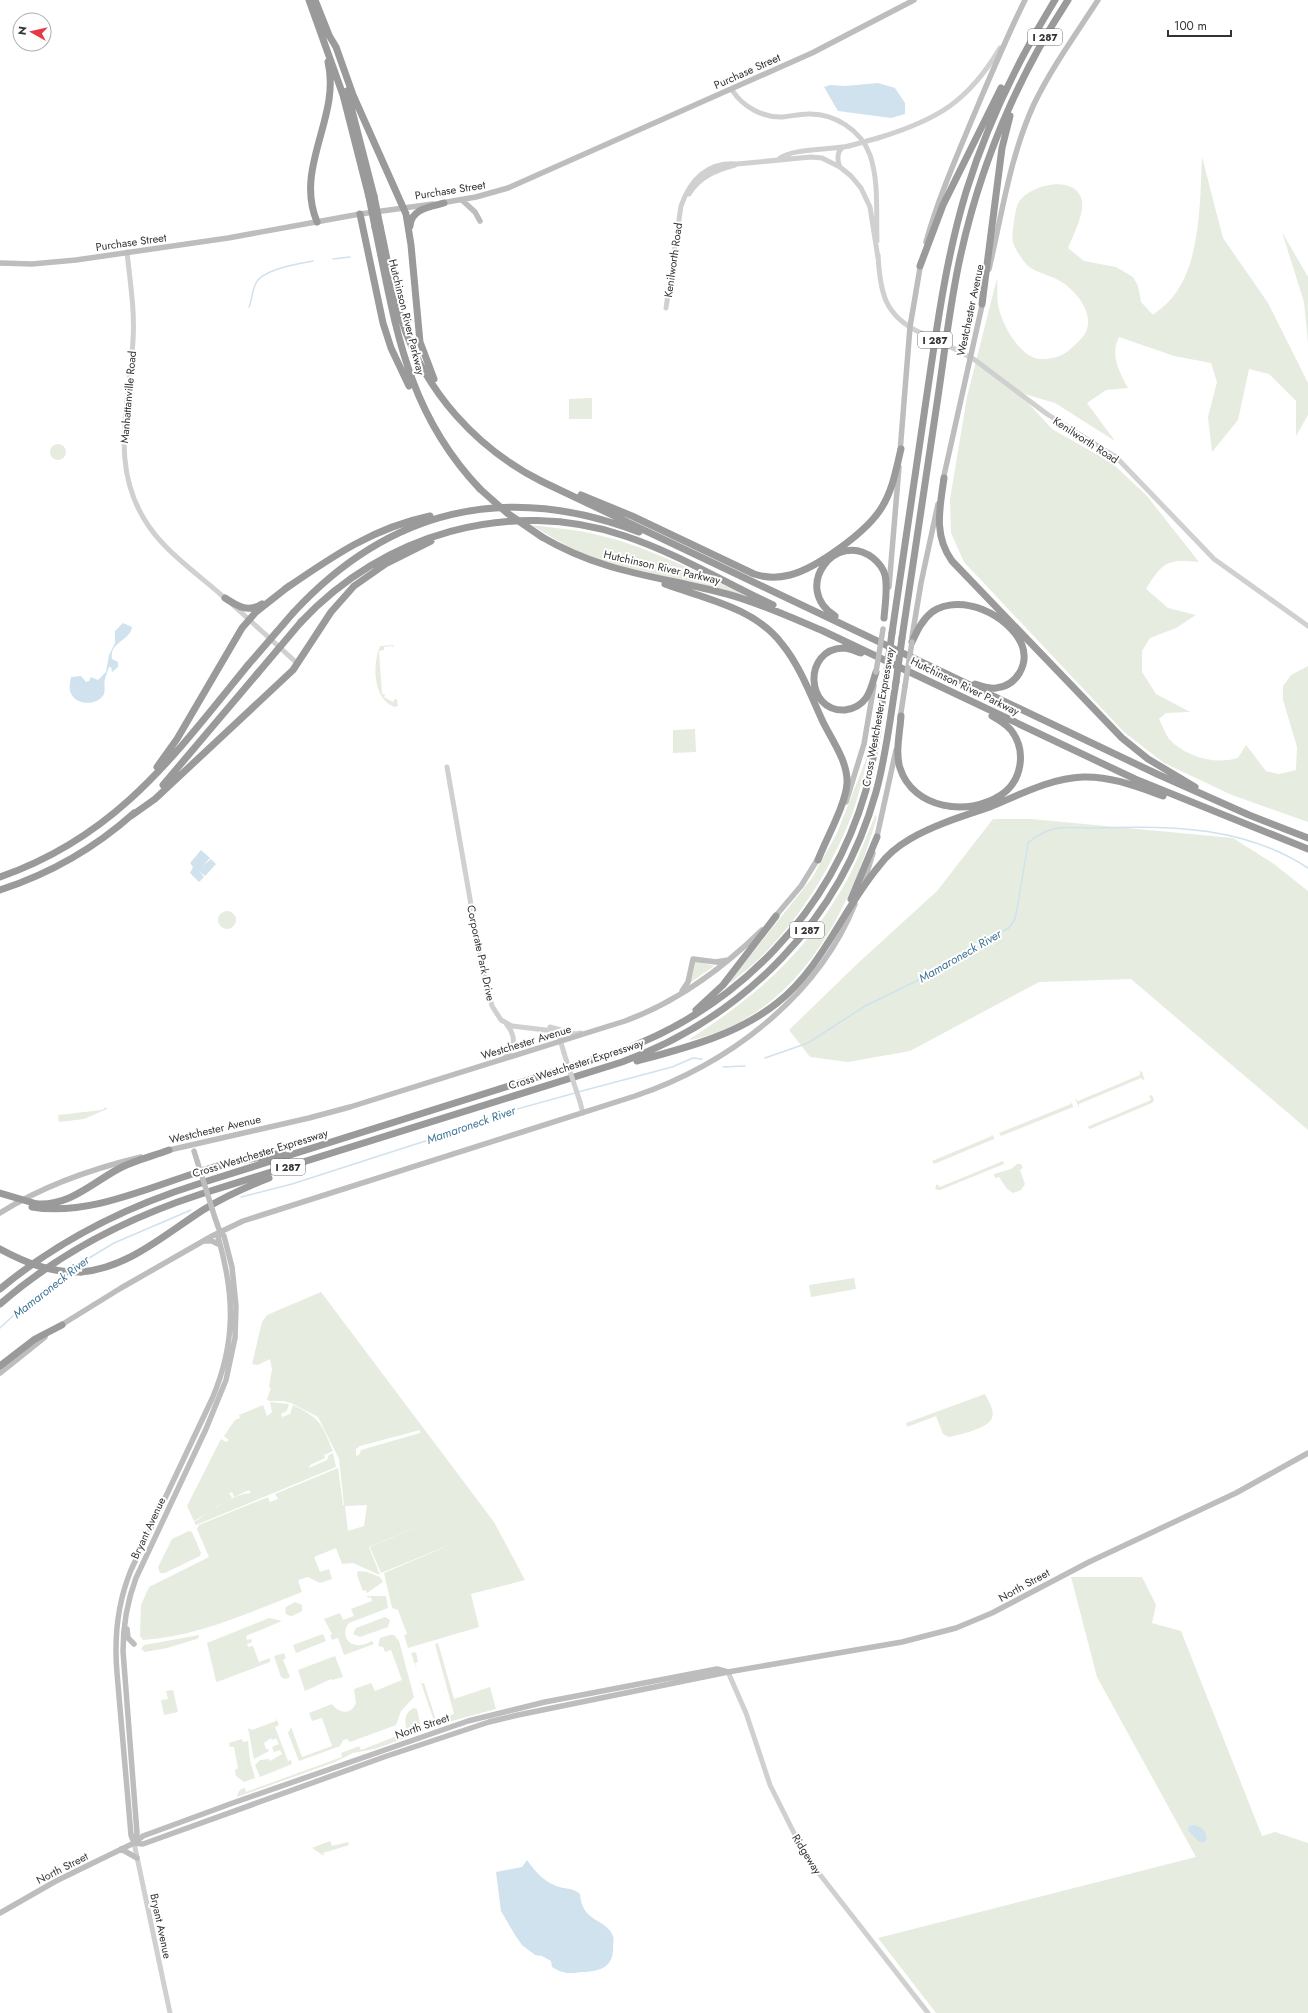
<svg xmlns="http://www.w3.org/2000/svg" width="1308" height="2013" viewBox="0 0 1308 2013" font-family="Jost,sans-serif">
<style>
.green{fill:#e6ecdf;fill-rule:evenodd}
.water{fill:#cfe2ee}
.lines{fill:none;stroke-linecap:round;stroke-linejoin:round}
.stream{stroke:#cfe2ee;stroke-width:1.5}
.tertiary{stroke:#d0d0d0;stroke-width:5}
.secondary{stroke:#bdbdbd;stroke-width:5.5}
.motorway{stroke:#9a9a9a;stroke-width:7}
.tertiary-bridge{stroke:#d0d0d0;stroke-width:5}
.secondary-bridge{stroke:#bdbdbd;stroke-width:5.5}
.motorway-bridge{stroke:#9a9a9a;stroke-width:7}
.labels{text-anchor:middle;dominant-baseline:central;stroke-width:4;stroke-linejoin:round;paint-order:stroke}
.shield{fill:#fff;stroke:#707070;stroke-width:1}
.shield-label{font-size:10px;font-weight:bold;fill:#333}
.street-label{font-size:11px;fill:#333;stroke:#fff}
.water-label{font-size:12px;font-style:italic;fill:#3f7597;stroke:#fff}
</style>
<rect width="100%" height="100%" fill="#fff"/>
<!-- green -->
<path class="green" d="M1202 157 1223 238 1268 303 1308 383V415L1296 436V401L1269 374 1249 369 1238 420 1212 452 1208 417 1217 382 1211 363 1174 356 1119 337C1110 355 1119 371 1128 388L1106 390 1087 403 1115 441 1055 403 1018 392 1052 429 1112 463 1147 496 1199 562C1167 559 1163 562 1146 589L1168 608 1196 615 1176 628 1150 638 1142 651V672L1156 694 1190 712 1166 713 1159 719C1162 725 1165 733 1169 739 1186 757 1214 765 1238 758L1246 745 1266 771 1279 774 1296 770 1297 747 1283 700V686L1291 675 1308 666V822L1232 795 1164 763 1124 732 964 562 951 533 950 499 967 397 997 278C998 288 996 299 999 309 1003 326 1021 359 1041 359 1060 359 1067 353 1080 340 1100 321 1079 292 1060 281 1051 275 1035 273 1027 265 1023 261 1014 248 1013 242 1011 235 1015 214 1017 206 1024 185 1077 172 1082 201 1084 216 1073 235 1068 248L1084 261 1116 267 1133 277 1138 286 1141 302 1153 315C1159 310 1166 305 1171 299 1201 265 1200 200 1202 157Z
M1282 232 1308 277V343L1304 302Z
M592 398V419H569V399Z
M50 452a8 8 0 1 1 16 0a8 8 0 1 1-16 0Z
M531 525C553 528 576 529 598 535 649 547 698 573 745 595L606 563 579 553Z
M393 645 394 649 392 646 384 647V650L379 651 382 694H385L384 697 393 702 395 699H397L398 706 395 707C373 700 372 665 380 646Z
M695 729 696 752 673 753V730Z
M869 752C864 773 859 796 851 817 832 866 802 915 765 953 755 964 742 973 731 983L729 982 812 878 837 833Z
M875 816 877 817C849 913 798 1016 691 1040L690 1039C759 994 806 953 847 880 858 860 866 837 875 816Z
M993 819H1031L1233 838 1274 864 1308 891V1130L1131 979 1039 982 910 1051 848 1062 810 1057 789 1030 855 966 937 891Z
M218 920a9 9 0 1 1 18 0a9 9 0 1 1-18 0Z
M697 961 714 966 690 983 694 963Z
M1140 1071 1142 1072 1145 1081 1141 1078 1079 1104V1108L1075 1098 1078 1101 1140 1075Z
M1152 1095 1154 1100 1152 1103 1090 1129 1087 1127 1151 1100 1149 1096Z
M1070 1100 1075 1110 1073 1107 1001 1136 999 1133 1071 1104Z
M106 1107 107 1109 84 1119 59 1122 58 1115 102 1110Z
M991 1132 996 1142 994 1139 934 1164 932 1161 992 1136Z
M1003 1161 1004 1164 940 1190H937L935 1188 937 1184 940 1187Z
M1017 1164H1021L1023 1168 1020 1170 1025 1184 1021 1190 1013 1193 1007 1189 999 1177 995 1178 994 1174 1011 1169Z
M854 1278 856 1289 811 1297 809 1285Z
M321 1292 494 1522 525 1580 471 1594 479 1627 408 1648 404 1635 407 1634 398 1610 392 1608 384 1573 466 1538 381 1573 370 1547 455 1511 369 1547 380 1575 353 1563 342 1564 336 1548 314 1557 320 1572 329 1569 332 1579 320 1583 308 1577 298 1580 302 1592C250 1612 199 1636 143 1640L140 1636 141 1605 149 1587 209 1557 197 1529 199 1525 268 1497 270 1502 278 1499 275 1494 338 1468 343 1505H344L339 1459 318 1417 291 1403 283 1401H269L267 1399 271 1388 269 1387 272 1369 270 1359 258 1365 252 1364 262 1322 267 1315ZM420 1430V1433L361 1450 359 1455 356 1456V1449L360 1446ZM367 1505 364 1526 348 1531 345 1506Z
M985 1394C988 1401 995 1410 992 1418 989 1428 959 1435 949 1437L943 1434 936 1416 907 1427 906 1423Z
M270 1402 289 1404 287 1411 281 1414 282 1417 290 1414 293 1405C321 1419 321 1423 333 1451L324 1455 325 1458 310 1465 309 1468 327 1460 329 1455 333 1453 336 1467 196 1525 194 1522C210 1512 232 1494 251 1493L249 1490 234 1497 232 1492 229 1493 232 1498 194 1521 187 1506 221 1439 226 1442 229 1440 224 1436 235 1420 240 1418 239 1415 263 1405 267 1416 272 1412Z
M189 1531 192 1532 201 1553 200 1556 165 1573H160L158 1567 172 1539Z
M358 1571 367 1572 380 1577 383 1582 367 1593 365 1590 363 1591 357 1575Z
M1071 1577H1142L1156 1605 1152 1623 1181 1631 1262 1836 1275 1832 1308 1843V2013H936L878 1938 1196 1857 1097 1677Z
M367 1596H386L388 1608 349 1623C342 1631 345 1644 357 1645 362 1646 368 1643 372 1641L374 1644 344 1655 338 1638 332 1640 330 1635 332 1634 324 1619 340 1613 343 1620 354 1616 351 1609 372 1601 371 1597 368 1598Z
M295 1602 302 1605V1611L292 1616 287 1615 285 1612 286 1607Z
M385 1617 390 1620 388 1627 360 1637 353 1634 356 1628Z
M269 1618 282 1621 246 1636 247 1640 251 1639 252 1642 247 1644 248 1647 253 1646 259 1662 270 1658V1662L217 1682 220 1686 216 1681 207 1643Z
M323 1634 326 1641 296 1653 293 1645Z
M199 1635V1637L197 1639 167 1648 145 1652 141 1649 144 1645Z
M390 1635H394L399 1641 414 1697 401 1711 396 1725 350 1742 347 1739 343 1740 340 1746 299 1761 288 1733 291 1727 302 1757 332 1746 322 1718 312 1721 309 1713 332 1704C339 1714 351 1715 356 1703L354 1689 371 1683 375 1691 402 1680 391 1650 385 1652 383 1647 378 1646 380 1638Z
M438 1643 454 1699 490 1687 496 1709 437 1725 435 1724 411 1653 416 1652 418 1662 415 1663 421 1684 424 1683 436 1720 454 1714 435 1644Z
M284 1653 286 1658 283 1660 290 1677 285 1679 281 1677 274 1656Z
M335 1656 343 1677 332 1680 331 1679 305 1691 298 1670Z
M173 1690 178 1712 164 1715 161 1700 168 1699 166 1691Z
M414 1708 417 1709 421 1728 419 1733 375 1749 353 1753 335 1762 237 1797C238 1792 239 1789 245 1788L246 1792 342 1757 341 1753 357 1747 359 1746 361 1750 407 1732C405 1722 403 1713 414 1708Z
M276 1718 279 1725 275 1727 288 1761 291 1760 292 1764 260 1777 255 1765 260 1760 269 1759 270 1761 282 1754 280 1750 274 1752 272 1747 279 1744 276 1738 272 1740 271 1738 264 1743 266 1749H268L269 1751 254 1759 248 1728 252 1730 276 1721Z
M242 1739 243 1742 248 1741 250 1760 255 1778 244 1782 236 1776 235 1770 238 1768 234 1747H230L229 1743Z
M330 1841 332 1846 348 1842 349 1845 323 1853 324 1856 312 1848Z"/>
<!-- water -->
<path class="water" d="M878 83 895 88 905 103V114L891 118 838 111 824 87 830 85 845 86Z
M123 623 132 627C130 641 109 642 112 659L118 662V667L112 672 111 667H109C108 671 106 675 105 679 103 685 107 691 102 697 95 705 77 705 72 695 68 690 70 683 71 677L81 676 86 682 89 681 91 677 98 680 106 672 109 655 115 643V631Z
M201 850 210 858 203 866 211 859 216 864 205 876 199 871 204 877 199 882 190 873 193 867 190 863Z
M1194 1825C1201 1826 1210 1834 1205 1842 1196 1844 1194 1834 1188 1831L1189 1826Z
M527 1860C536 1873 546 1884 563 1888 570 1889 574 1889 580 1894 582 1923 606 1918 613 1936 614 1939 613 1945 613 1948 613 1967 601 1971 584 1972 569 1973 565 1975 552 1967L551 1961 542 1956 535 1955 522 1945 515 1935 501 1911 496 1872 522 1867Z"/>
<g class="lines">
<!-- stream -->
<path class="stream" d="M333 259 350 257
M249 307C252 300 252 290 256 283 263 269 299 264 313 261
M765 1058 808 1043 865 1006 945 967 983 941 1009 928 1015 919 1017 909 1028 843C1054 821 1069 829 1100 828 1171 825 1246 827 1308 868
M723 1067 745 1066
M578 1092 672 1067 693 1058 702 1059
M241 1197 292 1184 444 1135 492 1116 575 1093
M71 1269 114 1243 191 1210
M0 1328 30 1300 64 1274"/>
<!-- tertiary -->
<path class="tertiary" d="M732 90C743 107 763 118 783 117 792 116 800 114 808 114 834 113 861 130 870 155 879 181 876 213 877 241
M878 138C937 120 968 102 1000 48
M779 159C792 148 831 150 849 146
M840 167C837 161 837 152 842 148
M689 194C699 177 716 170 735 165
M127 252C130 282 135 310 133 340 130 406 107 468 150 528 170 556 202 577 227 600
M878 255C880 292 884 316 921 333
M666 308 681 206C690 180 708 161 737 164L811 157 822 158 840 167 851 176 861 188 870 207 878 258
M959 351 975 360 1047 414 1116 457 1214 559 1308 626
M233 605 298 664
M447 767 481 962 492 1006 501 1020 512 1026 554 1031 559 1036 564 1053
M550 1027 575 1034 581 1033
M503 1059C515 1049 517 1037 507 1025
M580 1102 583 1113
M728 1672 746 1713 770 1785 796 1837 814 1867 928 2013
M134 1843 170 2013"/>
<!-- secondary -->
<path class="secondary" d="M462 200 475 212 480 221
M441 203 476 197 508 188 812 53 914 0
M926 242C938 199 956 158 973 117 990 77 1006 38 1025 0
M0 263 32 264 76 260 228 238 360 214 433 204
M989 269C1002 214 1010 156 1034 104 1052 67 1076 34 1098 0
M900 452 910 327 921 262
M943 480 983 301
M889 587 899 467
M912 637 921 583 938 504
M900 719 905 686
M846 802 864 744 874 685
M876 841 896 750
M863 885 873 853
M773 919 801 886 819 857
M682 991 688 982 693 959 716 962 728 960
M165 1151 309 1118 350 1107 625 1021C677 1002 722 969 762 930
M0 1213C44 1185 91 1169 141 1157
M204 1241H212L220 1245
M58 1327 121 1288 212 1236 243 1221 635 1096C728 1064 817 998 855 904
M0 1373 45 1337
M127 1629 128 1638 134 1644
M134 1843 143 1844 384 1757 489 1722 518 1715 728 1672 902 1642 956 1628 992 1613 1089 1562 1236 1493 1308 1453
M134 1843 137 1833 123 1651C123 1625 127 1602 136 1578L206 1429 226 1380 235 1338 236 1306 232 1267 224 1236 220 1232 215 1218
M134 1843 131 1835 117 1673C114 1638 117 1604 131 1570L212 1399C236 1343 235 1295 218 1237L220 1232
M121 1849 137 1858
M0 1913 56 1881 134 1843 143 1836 230 1804 468 1721 545 1702 717 1669 728 1672"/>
<!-- motorway -->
<path class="motorway" d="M309 0 343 95 369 197
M315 0 329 35
M327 32 336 47 353 95 406 214 411 245 420 342 434 379
M347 91 374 196
M360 214 383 323 391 348 409 386
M317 222C294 167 341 117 328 62
M380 226C387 257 392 290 402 321 425 392 477 449 543 482L1157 774 1249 815 1308 838
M410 226C411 209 430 207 444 203
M375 227C396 327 406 411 480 489
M920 266 943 205 1001 88
M982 304 1002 148 1010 116
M944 478C940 507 933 535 952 561L1122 738 1148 759 1195 787
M581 495 632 516 754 574C766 578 778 578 790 575 817 568 868 531 882 507 893 489 896 469 901 449
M542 537C605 574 660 576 727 594 760 603 790 617 821 630L1135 779 1308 849
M665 584C706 599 755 608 782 644 800 666 811 696 823 722 832 740 848 762 847 783 846 804 826 839 818 860
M285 589C333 556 373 528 430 516
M225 598C237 606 248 613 262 604
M293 613C389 509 506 481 639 532
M835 616C791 588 836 529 873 558 878 562 883 568 885 575 888 588 885 605 884 618
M301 622C383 534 510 497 625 536 676 553 724 582 773 605
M892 633C904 553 915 473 927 394 937 326 946 258 966 192 987 124 1018 60 1055 0
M902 638C914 562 925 486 936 410 944 359 949 308 960 258 980 166 1017 78 1068 0
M912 642C917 631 922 620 932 612 961 592 1009 615 1022 645 1029 664 1017 686 996 688 989 689 982 686 975 684
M861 653C855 651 849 648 843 648 803 649 805 712 845 710 853 709 861 705 866 698 871 691 873 681 876 672
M901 716C900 732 895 753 900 768 913 809 968 817 1001 795 1022 781 1027 751 1011 730 1006 724 999 720 992 716
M157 767 177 739 242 628 256 612 289 586
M163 785 257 674
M131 816 155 799 293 670 331 612 354 586 387 563 431 541
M0 877C117 836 173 757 248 665
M0 890C49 874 95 848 134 813
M851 899 877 837
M696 1010 723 985 776 916
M637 1061C685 1048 737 1035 777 1003 823 967 842 910 879 866 887 855 898 846 910 839 934 825 963 816 990 807 1019 795 1051 778 1083 777 1111 776 1138 787 1163 796
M37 1204C71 1206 94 1181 122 1167 137 1160 153 1156 169 1150
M32 1207C89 1217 154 1185 208 1169 232 1161 258 1158 283 1153
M81 1272C128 1268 164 1235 203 1210 224 1197 246 1187 269 1178
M0 1289C59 1240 125 1207 198 1184L620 1051C738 1008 831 912 866 790 876 753 880 714 886 677
M0 1304C59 1253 127 1218 201 1194L622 1062C745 1017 841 919 876 792 886 756 890 719 896 682
M0 1366 35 1339 62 1325"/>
<!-- tertiary-bridge -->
<path class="tertiary-bridge" d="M849 146 878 138
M921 333 959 351
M564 1053 580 1102"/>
<!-- secondary-bridge -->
<path class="secondary-bridge" d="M876 672 883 629
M905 686 912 642
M194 1151 215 1218"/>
<!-- motorway-bridge -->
<path class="motorway-bridge" d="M374 196 380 226
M369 197 375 227
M480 489 507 513 542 537
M248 665 293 613
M257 674 301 622
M886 677 892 633
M896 682 902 638
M0 1193 37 1204
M0 1249C26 1263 51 1273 81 1272"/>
</g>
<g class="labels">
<!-- shield labels -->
<g class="shield">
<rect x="1028" y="29" width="34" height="16" rx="3"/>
<rect x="918" y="332" width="34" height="16" rx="3"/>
<rect x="790" y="922" width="34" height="16" rx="3"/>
<rect x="271" y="1159" width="34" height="16" rx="3"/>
</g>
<g class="shield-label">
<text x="1045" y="37">I 287</text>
<text x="935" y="340">I 287</text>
<text x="807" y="930">I 287</text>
<text x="288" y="1167">I 287</text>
</g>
<!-- street labels -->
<g class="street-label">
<text transform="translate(747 71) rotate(-24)">Purchase Street</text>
<text transform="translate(450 190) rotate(-9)">Purchase Street</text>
<text transform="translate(131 242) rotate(-8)">Purchase Street</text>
<text transform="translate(673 260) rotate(-82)">Kenilworth Road</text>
<text transform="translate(970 310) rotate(-78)">Westchester Avenue</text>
<text transform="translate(407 317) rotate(76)">Hutchinson River Parkway</text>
<text transform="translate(128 397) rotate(-85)">Manhattanville Road</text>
<text transform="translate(1086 440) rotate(33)">Kenilworth Road</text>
<text transform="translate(662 567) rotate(13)">Hutchinson River Parkway</text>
<text transform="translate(965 686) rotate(26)">Hutchinson River Parkway</text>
<text transform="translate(878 717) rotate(-80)">Cross Westchester Expressway</text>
<text transform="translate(481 953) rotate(78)">Corporate Park Drive</text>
<text transform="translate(526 1042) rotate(-17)">Westchester Avenue</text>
<text transform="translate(576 1064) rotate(-18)">Cross Westchester Expressway</text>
<text transform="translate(215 1129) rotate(-13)">Westchester Avenue</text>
<text transform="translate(260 1153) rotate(-17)">Cross Westchester Expressway</text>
<text transform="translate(148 1528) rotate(-65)">Bryant Avenue</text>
<text transform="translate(1024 1585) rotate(-29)">North Street</text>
<text transform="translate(422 1726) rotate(-19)">North Street</text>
<text transform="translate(807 1854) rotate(58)">Ridgeway</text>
<text transform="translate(62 1868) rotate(-27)">North Street</text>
<text transform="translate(161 1926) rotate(78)">Bryant Avenue</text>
</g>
<!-- water labels -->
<g class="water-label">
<text transform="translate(960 956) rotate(-30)">Mamaroneck River</text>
<text transform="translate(471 1125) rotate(-19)">Mamaroneck River</text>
<text transform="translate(51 1287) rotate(-38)">Mamaroneck River</text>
</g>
</g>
<!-- north arrow -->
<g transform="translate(32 32) rotate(278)"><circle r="19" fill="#ffffff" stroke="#adadad"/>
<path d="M0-3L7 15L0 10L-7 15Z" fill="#e63946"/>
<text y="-6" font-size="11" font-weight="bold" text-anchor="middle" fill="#333333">N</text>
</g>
<!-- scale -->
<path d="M1168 30v6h63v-6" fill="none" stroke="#333333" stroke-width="2"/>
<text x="1174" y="30" font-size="12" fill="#333333" stroke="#ffffff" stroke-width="3" paint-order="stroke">100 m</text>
</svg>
